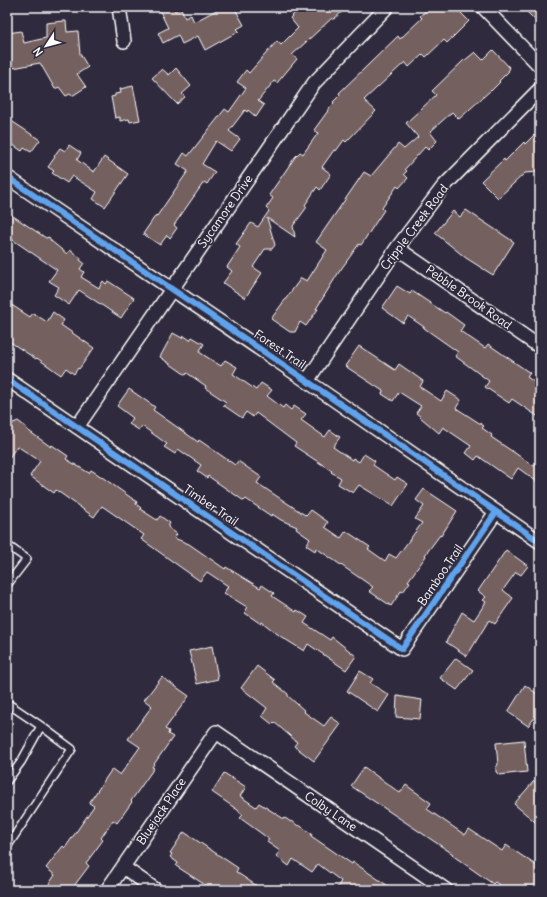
<svg xmlns="http://www.w3.org/2000/svg" width="547" height="897" viewBox="0 0 547 897" font-family="Delius,sans-serif">
<style>
.building{fill:#746061;stroke:#fff}
.lines{fill:none;stroke-linecap:round;stroke-linejoin:round}
.lane-casing{stroke:#fff;stroke-width:10}
.street-casing{stroke:#fff;stroke-width:16}
.lane{stroke:#2f2a3d;stroke-width:7}
.street{stroke:#2f2a3d;stroke-width:13}
.cycleway-casing{stroke:#2f2a3d;stroke-width:8}
.cycleway{stroke:#60a3ed;stroke-width:6}
.labels{text-anchor:middle;dominant-baseline:central;stroke-width:3.5;stroke-linejoin:round;paint-order:stroke}
.street-label{font-size:12px;fill:#fff;stroke:#2f2a3d}
</style>
<rect width="100%" height="100%" fill="#2f2a3d"/>
<filter id="ink" filterUnits="userSpaceOnUse"><feTurbulence type="fractalNoise" baseFrequency=".025" numOctaves="2"/><feDisplacementMap in="SourceGraphic" scale="8" xChannelSelector="R" yChannelSelector="G"/><feConvolveMatrix kernelMatrix="1 2 1 2 8 2 1 2 1" color-interpolation-filters="sRGB"/></filter>
<g filter="url(#ink)">
<!-- building -->
<path class="building" d="M158 7H173L175 11 181 8 185 18 191 15 194 22 222 7H234L244 25 237 29 239 31 205 50 198 36 182 44 178 35 163 43 158 33 168 28Z
M301 7H347L333 20 332 18 292 55 297 59 277 83 274 81 258 101 264 105 256 117 248 110 247 112 245 110 229 131 240 139 231 151 216 141 202 164 215 172 207 184 204 182 174 225 177 228 170 238 167 235 160 245 143 234 156 215 157 216 188 171 177 164 184 153 188 156 225 109 229 112 246 88 237 82 246 70 249 73 277 41 281 45 298 28 290 18Z
M430 7H455L469 21 447 43 444 40 426 57 423 54 409 67 405 62 364 100 376 111 346 142 344 140 336 151 334 150 322 167 331 174 320 190 317 187 305 205 307 207 293 226 295 237 267 218 275 245 272 249H265L253 267 262 273 245 298 223 283 232 271 227 267 240 247 236 244 251 223 258 227 269 211 266 208 273 198 269 195 295 157 300 152 303 154 318 133 314 130 330 108H329L334 103 333 102 340 95 339 93 398 36 400 39 422 18 420 16Z
M522 7H540V25Z
M64 21H66L67 32 78 31 80 54 88 67 77 74 86 87 72 96 70 94 66 96 59 87 55 89 40 63 13 68 12 66 7 67V47L10 46 8 33 21 31 24 43 46 38V23Z
M493 50 510 68 508 71H509L499 81 500 82 491 91V90L459 119 452 112 430 132 437 141 428 150 425 147 405 169 407 171 404 174 408 178 399 188 397 186 382 208 384 210 361 245 359 244 339 272 316 309H318L306 326 300 322 295 332H290L271 319 301 278 307 281 327 250 316 242 364 172 371 176 398 144 404 149 418 137 406 123 436 95 432 91 464 60V61L475 52 483 60Z
M176 68 191 86 182 94 185 97 177 104 152 78 162 69 169 75Z
M133 86 140 120 130 122 129 119 120 121V117L115 118 111 97 115 96V94L121 93 120 89Z
M7 118 40 140 31 152 24 148 22 151 7 141Z
M534 135 540 142 539 172 525 173 498 198 481 181 504 159 505 161 524 142 525 144Z
M69 145 81 153 77 160 94 172 104 157 128 174 105 207 93 199 97 192 72 176 67 183 52 173 54 171 48 167 55 157 54 156 60 148 65 151Z
M466 210 514 242 493 275 466 258 435 233 453 211 460 217Z
M7 212 46 238 49 237 51 241 67 254 70 250 81 258 80 260 84 263 80 269 84 272 81 277 99 288 103 281 106 284 108 281 134 298 121 318 79 290 69 305 54 295 59 287 49 281 57 270 7 236Z
M397 286 410 294 412 291 445 313 446 312 464 325 460 331 485 348 488 344 530 373 527 377 540 386V418L512 399 509 403 485 387 489 381 455 356 458 352 424 328V327L408 316 403 323 382 308Z
M7 302 30 317 33 313 47 322 53 312 64 320 61 325 94 348 79 369 78 368 74 374 66 368 61 375 37 358 36 359 7 340Z
M173 333 182 338 183 335 190 340 192 337 204 344 199 352 221 366 225 360 237 367 233 374 256 390 261 383 272 390 267 396 283 408 285 405 291 410 294 406 306 414 301 420 325 437 330 430 340 437 333 447 352 460 353 458 359 462 364 454 375 461 373 465 395 480 397 477 408 484 393 506 359 485 353 493 338 484 341 478 331 472 332 471 294 446 296 443 256 413 253 417 246 412 242 418 223 405 226 402 205 388 206 386 187 373 186 375 160 357Z
M359 346 395 370 399 364 423 381 420 387 441 401 447 391 461 400 456 408 484 426 482 428 492 435 491 437 534 466 540 457V484L518 468 511 479 478 456 475 460 466 453 471 446 443 427 439 433 420 417H421L416 413 421 406 399 392 393 401 382 394 383 391 345 366Z
M129 389 155 407 153 410 198 442 199 440 235 465 238 461 261 477 257 483 305 515 306 514 307 515 311 510 328 522 325 527 341 538 346 531 370 547 368 549 385 561 389 554 396 558 422 523 415 519 424 506 416 500 424 489 457 511 441 536 440 535 425 555 426 556 408 581 410 582 403 592 401 591 391 606 369 591 373 587 316 548 315 551 306 545 310 539 296 529 297 527 281 520 272 514 271 516 246 499 244 501 208 476 207 478 197 471 201 465 178 449 175 454 164 447 167 444 142 426 139 430 129 424 133 418 117 406Z
M18 421 27 428 26 429 51 447 52 445 68 456 66 459 89 473 91 470 102 477 137 502 136 504 141 508 140 509 157 520 160 516 170 523 168 527 177 534 174 538 189 544 225 569 226 567 260 588 262 585 274 593 272 596 296 612 297 610 308 617 304 623 330 640 332 637 356 656 346 670 308 644 304 651 280 636 262 622 261 624 245 613 247 611 245 610 247 607 224 593 228 586 207 572 200 581 141 539 144 535 102 506 94 517 56 490 54 493 30 476 40 461 17 446 7 461V430L11 424Z
M506 550 528 566 521 575 516 572 503 590 513 598 495 624 489 620 467 656 446 642 462 612 474 620 486 602 483 600 486 597 478 591Z
M212 646 218 679 197 684 189 651Z
M456 658 473 670 457 690 440 678Z
M257 666 275 680 273 682 288 694V696L305 711 304 712 324 726 331 717 341 724 314 761 294 746 297 742 274 722 272 724 262 716 267 708 241 688Z
M360 671 373 679 370 683 389 695 378 712 347 691Z
M162 677 189 696 165 729 169 731 168 734 173 737 152 767 154 768 131 801 132 802 117 823 113 820 101 838 103 840 86 863 89 866 71 890H45L55 875 46 868 63 846 65 848 94 806 89 803 112 769 120 775 140 747 128 739 152 706 144 700Z
M525 685 540 696V719L536 716 528 726 508 712Z
M397 696 422 700 420 719 396 717Z
M524 740 527 772 499 775 496 772V768L498 764 496 743Z
M364 767 400 793 406 785 431 803 427 809 465 835 469 829 502 851 506 845 540 868V890H507L495 882 493 884 452 855 453 854 351 786Z
M224 773 246 787 240 796 256 807 259 803 284 819 285 818 291 822 292 821 298 826 299 825 312 834 311 836 352 864 353 862 394 890H336L341 881 318 864 312 872 293 859 289 866 276 856 280 851 267 842 269 839 240 818 243 815 239 812V811L212 792Z
M534 781 540 786V826L514 804Z
M184 832 238 868 236 872 263 890H213L176 866 178 863 170 857 172 854 170 853Z"/>
<g class="lines">
<!-- lane casing -->
<g class="lane-casing">
<path id="lane" d="M7 545 27 559 7 585
M7 703 41 726 21 762 7 781
M7 847 72 749 41 726"/>
</g>
<!-- street casing -->
<g class="street-casing">
<path id="street" d="M119 7 124 41
M483 7 540 66
M7 177 307 381 540 542
M397 248 540 347
M7 379 402 649 496 512
M307 381 397 248 443 187 540 89
M77 427 314 83 387 7
M123 867 156 890
M107 890 216 732 446 890"/>
</g>
<!-- lane -->
<use href="#lane" class="lane"/>
<!-- street -->
<use href="#street" class="street"/>
<!-- cycleway casing -->
<g class="cycleway-casing">
<path id="cycleway" d="M7 177 307 381 540 542
M7 379 402 649 496 512"/>
</g>
<!-- cycleway -->
<use href="#cycleway" class="cycleway"/>
</g>
</g>
<g class="labels">
<!-- street labels -->
<g class="street-label">
<text transform="translate(225 211) rotate(-55)">Sycamore Drive</text>
<text transform="translate(414 227) rotate(-53)">Cripple Creek Road</text>
<text transform="translate(469 297) rotate(35)">Pebble Brook Road</text>
<text transform="translate(280 349) rotate(34)">Forest Trail</text>
<text transform="translate(211 505) rotate(34)">Timber Trail</text>
<text transform="translate(440 575) rotate(-56)">Bamboo Trail</text>
<text transform="translate(161 811) rotate(-56)">Bluejack Place</text>
<text transform="translate(331 811) rotate(34)">Colby Lane</text>
</g>
</g>
<!-- margin -->
<rect width="547" height="897" fill="none" stroke="#2f2a3d" stroke-width="24"/>
<rect x="12" y="12" width="523" height="873" fill="none" stroke="#fff" stroke-width="1.5" filter="url(#ink)"/>
<!-- north arrow -->
<g transform="translate(46 46) rotate(234)" stroke="#2f2a3d" stroke-width="3" paint-order="stroke">
<path d="M0-3L7 15L0 10L-7 15Z" fill="#ffffff"/>
<text y="-6" font-size="11" font-weight="bold" text-anchor="middle" fill="#ffffff">N</text>
</g>
</svg>
